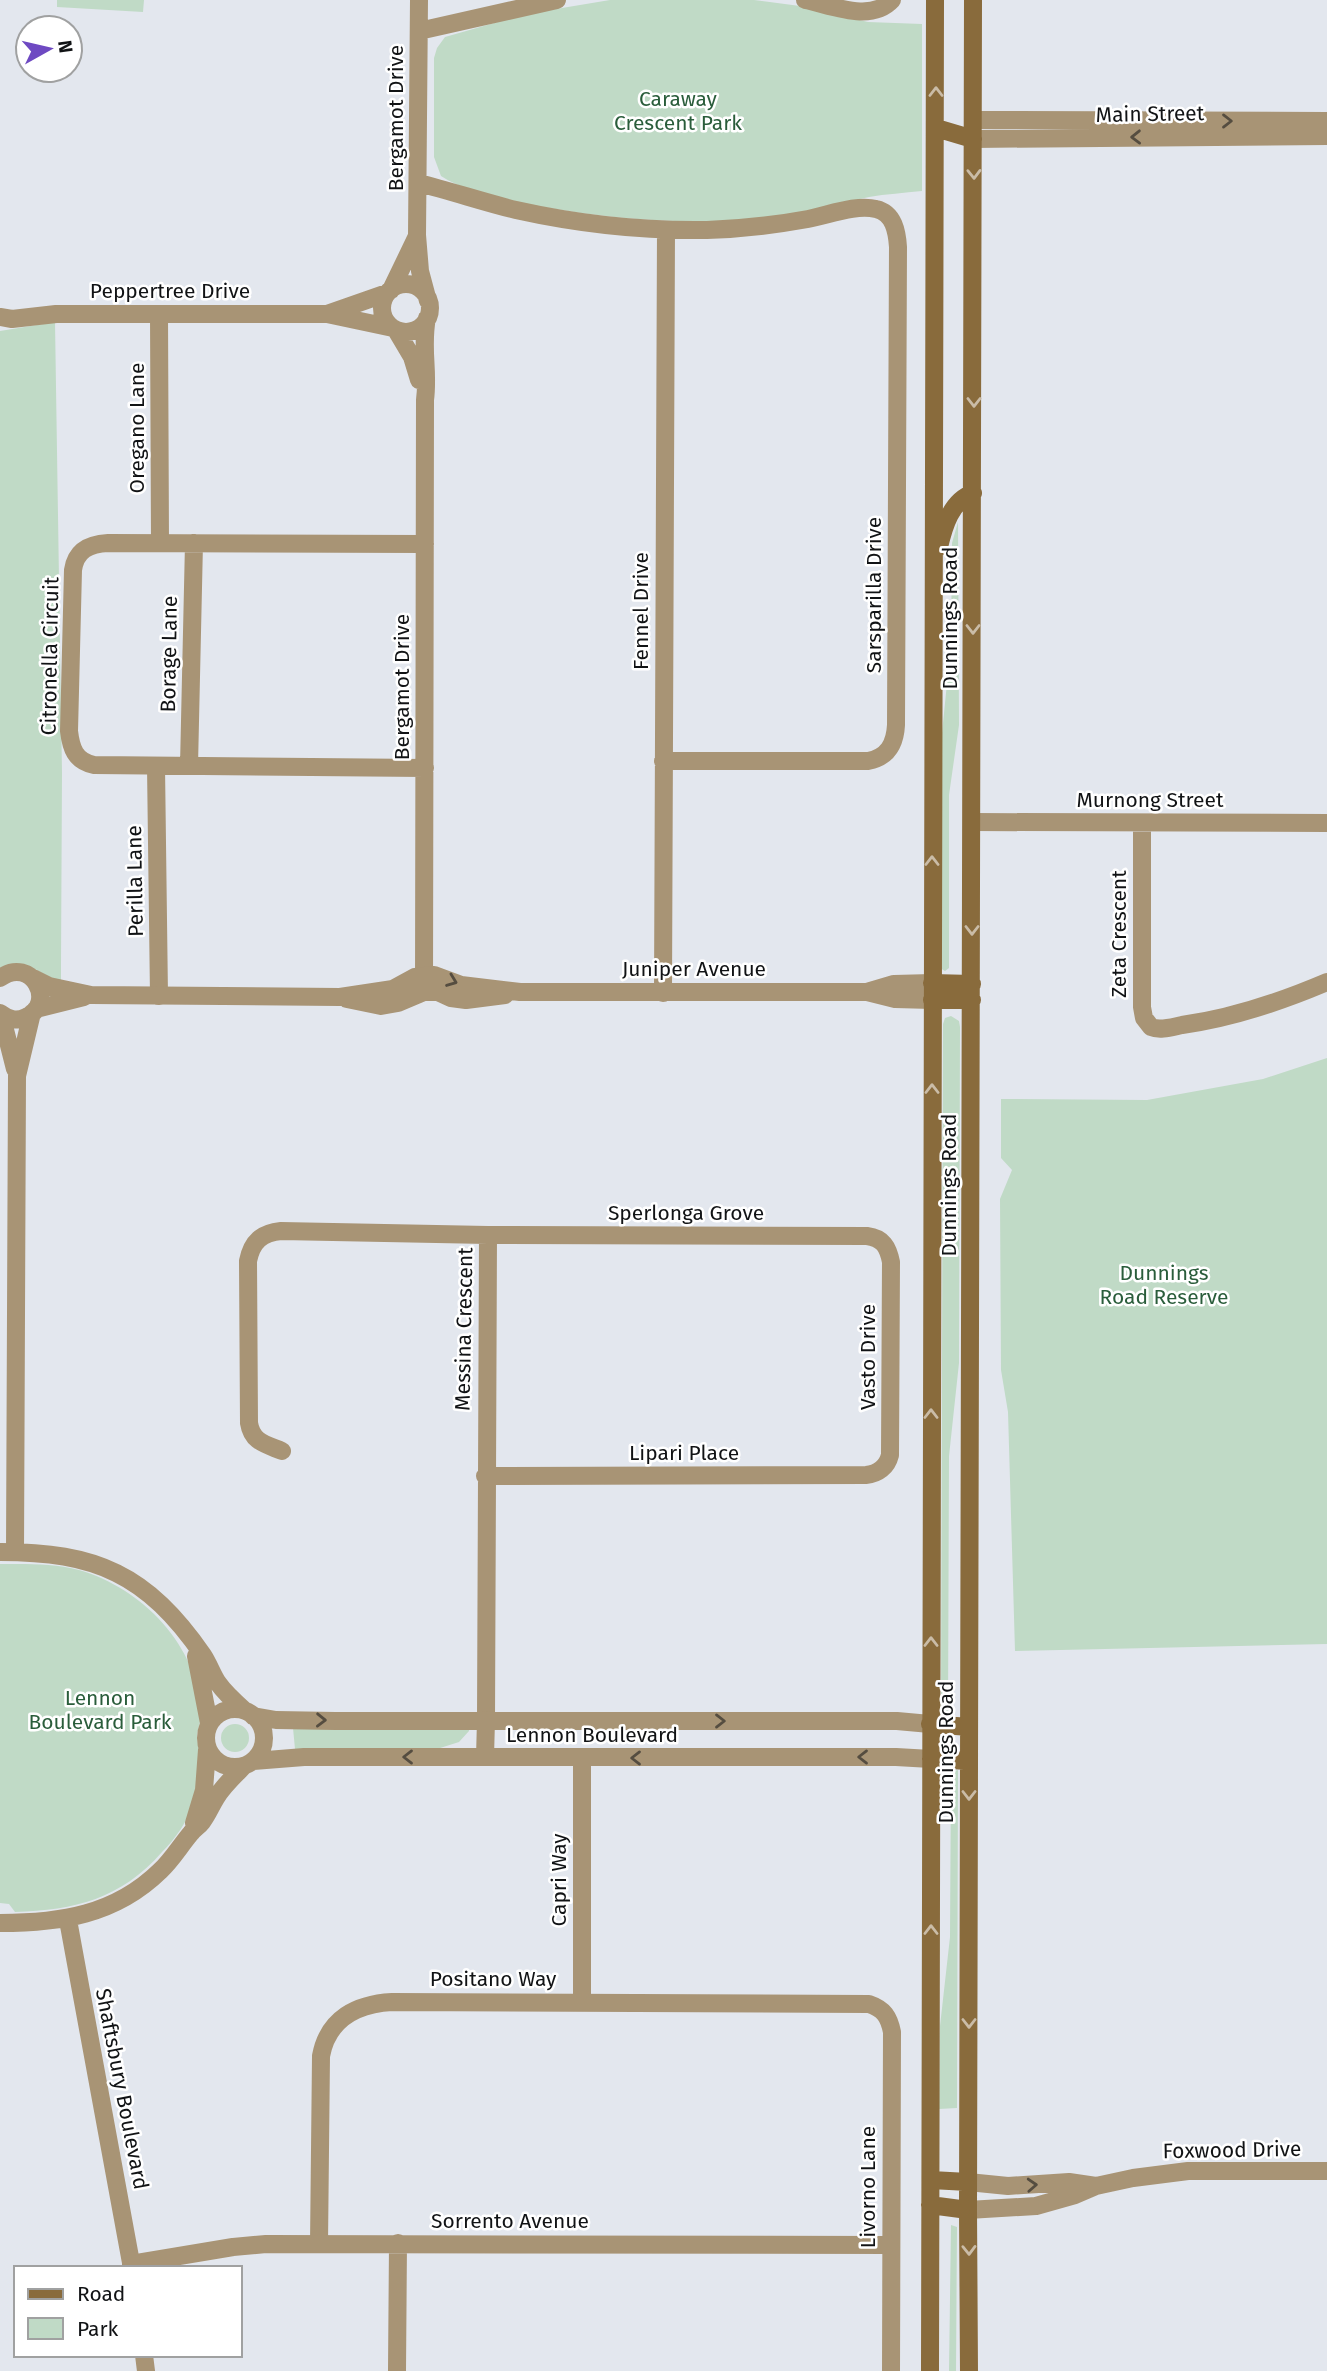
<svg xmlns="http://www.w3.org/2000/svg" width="1327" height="2371" viewBox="0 0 1327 2371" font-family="'Fira Sans',sans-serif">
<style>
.green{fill:#c0dac6}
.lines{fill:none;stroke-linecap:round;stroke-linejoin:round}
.minor{stroke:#a89475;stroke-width:18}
.tertiary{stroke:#a89475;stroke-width:18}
.secondary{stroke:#896b3c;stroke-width:18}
.oneway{stroke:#cabca7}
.oneway2{stroke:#554d40}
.labels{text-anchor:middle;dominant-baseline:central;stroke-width:5;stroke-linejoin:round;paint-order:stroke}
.park-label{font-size:21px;fill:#2a5d3b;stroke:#fff}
.street-label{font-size:21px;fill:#111315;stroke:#fff}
</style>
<rect width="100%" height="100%" fill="#e3e7ee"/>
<!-- green -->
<path class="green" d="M57 0H144L143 12 57 7Z
M610 0H754L800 6 868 22 922 24V191C904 193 886 194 869 197 836 204 803 213 770 217 693 226 618 220 543 207 512 201 467 193 441 176L434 157V58L437 48 445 37 526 14Z
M55 322 62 773 61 964V980L57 981C35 971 25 957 0 968V331Z
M958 522 959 725 949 795V968L945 971 940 968 941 743 951 643 952 543Z
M951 1016 959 1021 960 1027 959 1363 949 1456 948 1713 941 1707 943 1024 945 1018Z
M1327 1058V1644L1015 1651 1008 1412 1001 1370 1000 1199 1012 1170 1001 1158V1099L1147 1100 1263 1079Z
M0 1564C26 1564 53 1563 79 1570 142 1588 199 1646 201 1714 201 1721 198 1728 197 1735 197 1744 201 1753 200 1761 200 1774 197 1791 193 1803 188 1821 175 1839 162 1852 121 1899 75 1910 15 1912L9 1904 0 1903Z
M221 1738a14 14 0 1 1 28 0a14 14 0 1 1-28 0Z
M293 1728 469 1729V1731L459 1742 437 1749H295Z
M958 1770 957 2108 939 2109 940 2026 950 1937 951 1772Z
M951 2225 957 2227 956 2371H949Z"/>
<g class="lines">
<!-- minor -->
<path class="minor" d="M419 0 417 235 420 271 428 301
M805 0C831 5 871 23 892 0
M419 31 557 0
M974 120 1327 121
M973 139 1327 136
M418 183C451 191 483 202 516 210 579 224 643 231 707 230 741 229 775 225 808 219 829 215 856 204 876 209 894 213 897 232 898 247L896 725C895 744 888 757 868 761H663
M382 308a24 24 0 1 1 48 0a24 24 0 1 1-48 0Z
M391 290 417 236
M159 314 160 543
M327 314 387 293
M0 317 12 319 56 314H327L393 328
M396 330 412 357 419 380
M156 766 159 996
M189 766 194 543
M425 768 94 765C75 761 71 748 69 731L73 570C76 550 89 544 108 543L425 544
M973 822 1327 823
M1142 823V1007L1144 1018 1151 1027C1160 1031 1172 1027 1182 1025 1233 1018 1280 1002 1327 982
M424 992 425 400C429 370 421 348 427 318
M663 993 666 230
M282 1451C265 1444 252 1442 249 1423L248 1261C252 1241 262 1233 281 1231L488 1235 486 1720
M485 1476 866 1475C878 1474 887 1467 890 1455L891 1262C888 1247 883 1238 867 1236L488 1235
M582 1758V2003
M968 2182 1008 2186 1069 2182 1096 2186
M968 2210 1036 2206 1075 2195 1096 2186 1133 2178 1188 2171H1327
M319 2244 321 2056C328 2018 357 2004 392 2002L869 2004C884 2009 889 2017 892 2032L891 2371
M131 2264 233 2247 266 2244 891 2245
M397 2371 398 2243"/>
<!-- tertiary -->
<path class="tertiary" d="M0 978C32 955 57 1004 26 1017 16 1022 8 1019 0 1013
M33 978 49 986 91 995 340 997 393 989 415 977 434 975 461 985 520 992H867L895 999 932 1000
M867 992 894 984 932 983
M347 999 381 1006 398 1003 424 992H438L451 998 466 1000 505 995
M36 1009 84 997
M1 1014 15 1069
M0 1552C96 1552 147 1574 203 1655 209 1664 212 1674 218 1683 225 1693 235 1702 244 1710
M15 1552 17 1076 32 1013
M196 1656 209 1723
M206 1738a29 29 0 1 1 58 0a29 29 0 1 1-58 0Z
M253 1716 276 1720 335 1721H897L930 1724
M485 1757 486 1720
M253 1761 304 1757H896L931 1759
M194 1823 204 1790 207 1750
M68 1920 132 2268
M0 1923C60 1923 115 1915 160 1871 172 1860 180 1846 191 1833 194 1829 199 1826 202 1822 208 1814 211 1806 216 1798 223 1786 234 1776 244 1766
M144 2355 146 2371"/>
<!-- secondary -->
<path class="secondary" d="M936 128 973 139
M939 547C944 526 951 501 973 493
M932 983 972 984
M932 1000H972
M930 1724 969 1727
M931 1759 969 1761
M931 2180 968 2182
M930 2205 968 2210
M930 2371 935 0
M969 2371 968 2210 973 0"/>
</g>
<!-- one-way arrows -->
<defs><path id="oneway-chevron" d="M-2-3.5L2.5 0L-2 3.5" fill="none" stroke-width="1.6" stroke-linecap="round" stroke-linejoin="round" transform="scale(1.75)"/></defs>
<g class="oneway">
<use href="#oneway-chevron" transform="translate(936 92) rotate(-90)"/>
<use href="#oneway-chevron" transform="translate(974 174) rotate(89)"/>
<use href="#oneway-chevron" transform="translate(974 402) rotate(90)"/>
<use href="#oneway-chevron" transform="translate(973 629) rotate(90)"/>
<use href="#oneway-chevron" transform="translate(932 861) rotate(-90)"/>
<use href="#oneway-chevron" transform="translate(972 930) rotate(90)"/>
<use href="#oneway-chevron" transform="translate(932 1089) rotate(-90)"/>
<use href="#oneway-chevron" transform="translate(931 1414) rotate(-90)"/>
<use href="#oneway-chevron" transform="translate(931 1642) rotate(-90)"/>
<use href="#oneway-chevron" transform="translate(969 1795) rotate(90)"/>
<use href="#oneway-chevron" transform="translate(931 1930) rotate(-90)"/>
<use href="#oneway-chevron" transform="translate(969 2023) rotate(90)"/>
<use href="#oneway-chevron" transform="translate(969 2250) rotate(89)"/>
</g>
<g class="oneway2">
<use href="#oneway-chevron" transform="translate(1227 121)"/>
<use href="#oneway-chevron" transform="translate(1136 137) rotate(179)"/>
<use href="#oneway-chevron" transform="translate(452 981) rotate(21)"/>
<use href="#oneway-chevron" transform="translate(321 1720) rotate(1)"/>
<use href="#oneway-chevron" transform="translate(720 1721)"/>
<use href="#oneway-chevron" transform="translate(408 1757) rotate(-180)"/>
<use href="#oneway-chevron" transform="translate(863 1757) rotate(180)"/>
<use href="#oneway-chevron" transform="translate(636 1758) rotate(180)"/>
<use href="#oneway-chevron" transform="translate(1032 2185) rotate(-3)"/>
</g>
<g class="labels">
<!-- park labels -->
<g class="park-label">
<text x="678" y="99">Caraway<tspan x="678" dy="24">Crescent Park</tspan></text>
<text x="1164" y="1273">Dunnings<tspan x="1164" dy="24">Road Reserve</tspan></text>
<text x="100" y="1698">Lennon<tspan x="100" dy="24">Boulevard Park</tspan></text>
</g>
<!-- street labels -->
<g class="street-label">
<text transform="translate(1150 114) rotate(-1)">Main Street</text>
<text transform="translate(396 118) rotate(-90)">Bergamot Drive</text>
<text x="170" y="291">Peppertree Drive</text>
<text transform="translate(137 428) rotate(-90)">Oregano Lane</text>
<text transform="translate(874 595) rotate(-90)">Sarsparilla Drive</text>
<text transform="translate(641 611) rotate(-90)">Fennel Drive</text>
<text transform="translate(950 618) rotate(-90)">Dunnings Road</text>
<text transform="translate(169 654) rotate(-89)">Borage Lane</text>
<text transform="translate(50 656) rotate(-89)">Citronella Circuit</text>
<text transform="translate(402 687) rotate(-90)">Bergamot Drive</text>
<text x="1150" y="800">Murnong Street</text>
<text transform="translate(135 881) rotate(-91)">Perilla Lane</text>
<text transform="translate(1119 934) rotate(-90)">Zeta Crescent</text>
<text x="694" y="969">Juniper Avenue</text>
<text transform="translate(949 1185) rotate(-90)">Dunnings Road</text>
<text x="686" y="1213">Sperlonga Grove</text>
<text transform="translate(464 1329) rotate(-89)">Messina Crescent</text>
<text transform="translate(868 1357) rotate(-90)">Vasto Drive</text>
<text x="684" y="1453">Lipari Place</text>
<text x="592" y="1735">Lennon Boulevard</text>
<text transform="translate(946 1752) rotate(-90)">Dunnings Road</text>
<text transform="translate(559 1880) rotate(-90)">Capri Way</text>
<text x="493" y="1979">Positano Way</text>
<text transform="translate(122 2089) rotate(79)">Shaftsbury Boulevard</text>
<text transform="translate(1232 2150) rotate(-1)">Foxwood Drive</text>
<text transform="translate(868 2187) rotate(-90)">Livorno Lane</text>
<text x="510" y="2221">Sorrento Avenue</text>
</g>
</g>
<!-- legend -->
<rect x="14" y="2266" width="228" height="91" fill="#ffffff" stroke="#a0a1a1" stroke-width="2"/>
<rect x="28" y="2289" width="35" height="10" fill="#896b3c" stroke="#a0a1a1" stroke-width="2"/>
<text x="77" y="2301" font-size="21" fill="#111315">Road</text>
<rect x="28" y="2318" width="35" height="21" fill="#c0dac6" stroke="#a0a1a1" stroke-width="2"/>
<text x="77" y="2336" font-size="21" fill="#111315">Park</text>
<!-- north arrow -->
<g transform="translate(49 49) rotate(82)"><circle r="33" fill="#ffffff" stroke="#a0a1a1" stroke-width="2"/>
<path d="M0-5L12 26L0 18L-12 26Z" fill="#6e49c2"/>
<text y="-10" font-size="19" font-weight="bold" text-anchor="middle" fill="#111315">N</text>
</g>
</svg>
